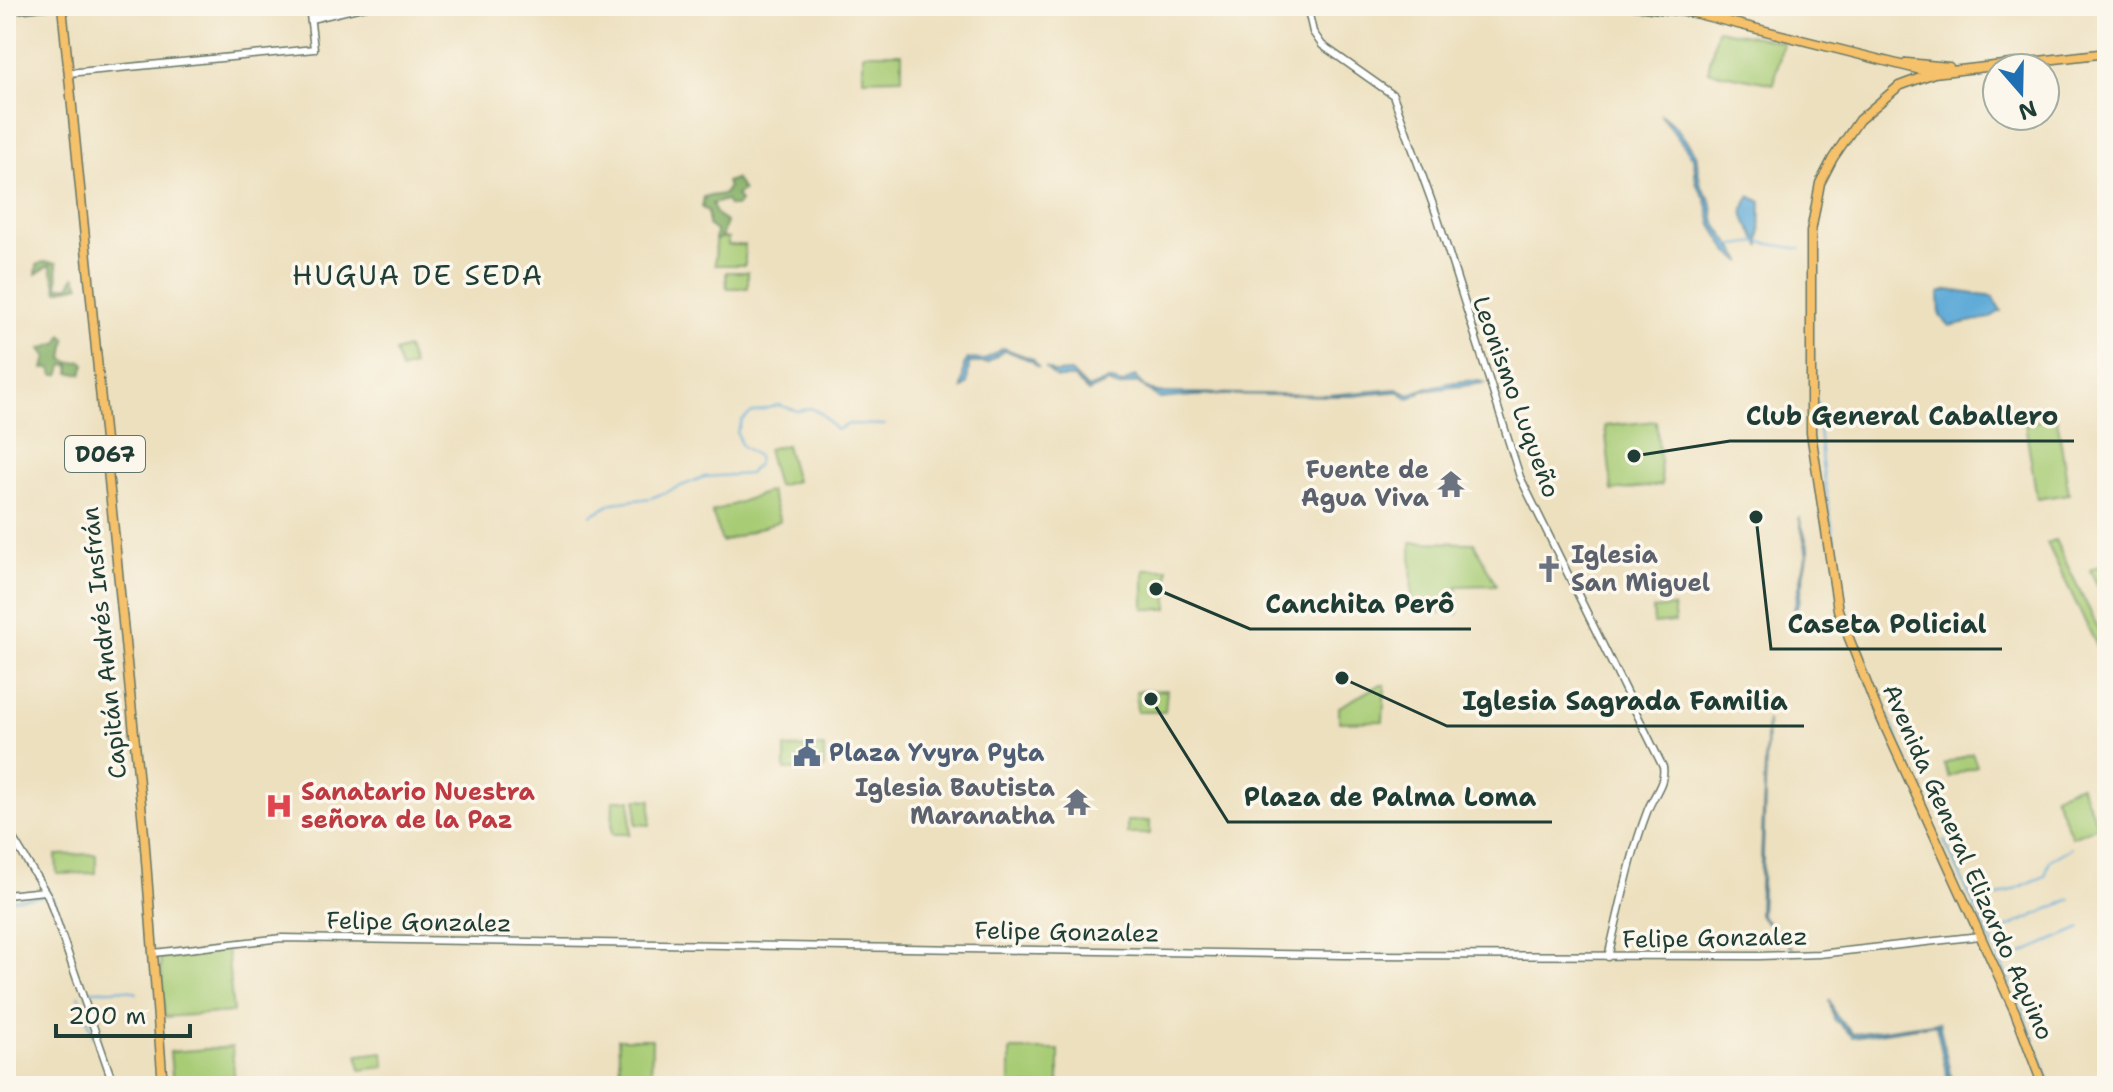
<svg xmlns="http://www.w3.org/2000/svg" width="2113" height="1092" viewBox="0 0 2113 1092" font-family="'Shantell Sans',sans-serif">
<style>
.green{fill:#a8cc76;stroke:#648455;stroke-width:2}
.forest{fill:#86b067;stroke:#52764e;stroke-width:2}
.water{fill:#60abd8;stroke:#407486;stroke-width:2}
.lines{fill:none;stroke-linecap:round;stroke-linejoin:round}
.stream{stroke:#60abd8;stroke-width:2}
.minor-casing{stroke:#677665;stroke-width:9}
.major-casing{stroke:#677665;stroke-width:11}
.minor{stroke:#fff;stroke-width:6}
.major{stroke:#f5c16b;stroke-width:8}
.labels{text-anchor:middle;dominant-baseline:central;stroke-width:7;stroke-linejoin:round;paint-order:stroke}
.shield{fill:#fbf7ec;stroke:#61756b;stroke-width:2}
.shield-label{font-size:22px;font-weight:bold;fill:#1f3d34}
.street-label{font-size:24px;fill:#1f3d34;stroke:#fbf7ec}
.worship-label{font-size:24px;font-weight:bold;fill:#5b616d;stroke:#fbf7ec;text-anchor:end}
.service-label{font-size:24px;font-weight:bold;fill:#4e5e75;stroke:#fbf7ec;text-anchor:start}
.health-label{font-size:24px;font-weight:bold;fill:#be3a42;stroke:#fbf7ec;text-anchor:start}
.quarter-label{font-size:28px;letter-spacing:2px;fill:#1f3d34;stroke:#fbf7ec}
.leader{fill:none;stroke:#1f3d34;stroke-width:3}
.callout-dot{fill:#1f3d34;stroke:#fbf7ec;stroke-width:3}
.callout-label{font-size:26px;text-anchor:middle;font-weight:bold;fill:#1f3d34;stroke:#fbf7ec;stroke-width:7;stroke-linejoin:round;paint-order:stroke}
</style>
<rect width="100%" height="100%" fill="#fbf7ec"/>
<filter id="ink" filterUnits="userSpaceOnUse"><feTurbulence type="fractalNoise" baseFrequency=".0125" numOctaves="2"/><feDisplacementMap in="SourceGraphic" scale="16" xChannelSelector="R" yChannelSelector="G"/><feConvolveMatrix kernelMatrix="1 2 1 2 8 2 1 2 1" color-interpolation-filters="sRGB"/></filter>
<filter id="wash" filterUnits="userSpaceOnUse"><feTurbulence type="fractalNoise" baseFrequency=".006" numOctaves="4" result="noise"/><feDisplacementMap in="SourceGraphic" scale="32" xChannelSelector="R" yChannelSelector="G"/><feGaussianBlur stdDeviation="1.8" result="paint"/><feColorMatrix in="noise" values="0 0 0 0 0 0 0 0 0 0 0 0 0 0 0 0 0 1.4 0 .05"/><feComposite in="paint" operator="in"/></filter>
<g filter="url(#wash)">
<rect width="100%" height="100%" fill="#ede0bf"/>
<!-- green -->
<path class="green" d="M1717 29 1783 42 1774 84 1708 71Z
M863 53H902V78L863 79Z
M716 238H728V245H745V265H715Z
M726 272H748V288H727Z
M407 348 413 366 401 370 395 352Z
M2057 418 2069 494 2037 499 2025 423Z
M1656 421 1662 485 1612 491 1605 426Z
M786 445 796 481 777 486 767 449Z
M770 491 780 521 722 542 712 512Z
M2055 540 2107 646V667L2047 543Z
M1411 542 1474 543 1496 585 1457 586 1458 614 1412 612Z
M2107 562V605L2090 570Z
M1144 569H1168V609H1144Z
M1673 607 1675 622 1654 624 1653 609Z
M1379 685H1385L1383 721 1339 722V707Z
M1167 690 1165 712H1137L1136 691Z
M824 747V769L785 770V748Z
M1972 753 1977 766 1949 777 1944 764Z
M2080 785 2098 826 2072 837 2054 795Z
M637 799 651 800 650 825 636 824Z
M613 800H631L630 834H612Z
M1127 821H1150V834H1127Z
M96 854V873L57 874 56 855Z
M227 949 233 1012 165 1017 160 957Z
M618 1039H652L651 1086H621Z
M232 1047 235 1086H173L170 1052Z
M1010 1050H1059V1086H1010Z
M383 1052 385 1067 360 1070 358 1055Z"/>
<!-- forest -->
<path class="forest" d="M736 179 743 191 736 195 740 202 737 206H729L726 200 712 204 716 214 726 222 721 238 715 240 716 231 708 225V211L702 208 704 197 724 194 728 188 726 182Z
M43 262 57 263 58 287 69 286 75 276 80 285 58 291 50 265 36 274 37 265Z
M62 335 66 339 63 359 71 363 82 361 85 364 82 374 70 373V365H64L59 375H53L51 368 44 369 47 357 41 349 59 343Z"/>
<!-- water -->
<path class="water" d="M1660 114 1675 126 1696 154 1700 184 1711 201 1715 223 1743 262 1729 253 1712 225 1706 200 1696 183 1694 159Z
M1750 196 1761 202 1760 245C1750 227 1735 215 1750 196Z
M1949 290 1993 297 2001 311 1989 318 1949 326 1940 316 1939 293Z
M1003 348 1033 359 1039 368 1032 361 1005 350 987 363H969L967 385 962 389 964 365 968 359 984 360Z
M1045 368 1056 373 1071 372 1088 389 1109 380 1122 384 1135 376 1146 388 1157 393 1329 395 1397 389 1409 395C1423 387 1471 376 1485 383L1423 391 1409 399C1405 398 1403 394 1400 392 1395 390 1355 397 1345 396 1287 395 1218 392 1160 399L1137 382 1119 387 1108 383 1088 392 1074 378H1057Z
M1799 517 1809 549 1799 602 1791 623 1807 553Z
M1767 720 1761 915 1793 949 1759 914Z
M1829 999 1836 1016 1853 1034 1939 1022 1950 1074 1957 1086H1949L1936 1024 1853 1037 1834 1019Z"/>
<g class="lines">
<!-- stream -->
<path class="stream" d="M1728 246 1758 242 1801 249
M1817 402 1822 464 1845 606 1852 633 1910 767
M591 515 613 503 651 498 704 477 749 474 758 463 757 456 741 445 737 432 742 420 751 413 778 405 798 411 810 408 822 414 836 430 849 424 885 425
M1944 840 2011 985
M29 858 56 905
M6 900 43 896
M1975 906 2045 876 2050 860 2071 848
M2004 929 2071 899
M1987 935 1997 931
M2018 955 2081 928
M2002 962 2012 958
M86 995 90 991C107 992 122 986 137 993
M79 996 94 1037
M2019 1000 2051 1086"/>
</g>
</g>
<g filter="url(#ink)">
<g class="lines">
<!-- minor casing -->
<g class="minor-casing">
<path id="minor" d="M1307 6 1313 32 1322 45 1393 95 1437 216 1520 477 1663 767C1666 783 1652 797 1647 812 1629 859 1620 909 1608 957
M6 11 53 6
M311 19 366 6
M68 73 314 49 309 6
M6 827 48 896 114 1086
M6 895 45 891
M154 953 282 938 1344 955 1759 956 1819 954 1980 936"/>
</g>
<!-- major casing -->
<g class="major-casing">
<path id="major" d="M62 6 144 834 163 1086
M1635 6 1694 13 1929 72
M1907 63 1949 67
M2043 1086 2015 1012 1876 707 1838 610 1811 433V232L1820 183 1833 158 1859 120 1899 86 1934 73 2107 53"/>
</g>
<!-- minor -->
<use href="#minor" class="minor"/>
<!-- major -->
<use href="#major" class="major"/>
</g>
</g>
<!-- icons -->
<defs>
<g id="temple-bare" transform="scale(2.16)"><path d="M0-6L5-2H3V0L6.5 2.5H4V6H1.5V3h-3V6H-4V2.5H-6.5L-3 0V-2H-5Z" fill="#6b7280" stroke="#fbf7ec" stroke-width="2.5" paint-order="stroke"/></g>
<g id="church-bare" transform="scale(2.16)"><path d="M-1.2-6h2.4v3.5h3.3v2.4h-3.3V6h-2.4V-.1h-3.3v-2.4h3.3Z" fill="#6b7280" stroke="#fbf7ec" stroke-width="2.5" paint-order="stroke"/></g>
<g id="civic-bare" transform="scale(2.16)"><path d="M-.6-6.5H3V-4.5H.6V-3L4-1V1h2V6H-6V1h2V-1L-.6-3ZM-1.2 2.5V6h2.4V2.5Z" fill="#5c6f8a" stroke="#fbf7ec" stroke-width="2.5" paint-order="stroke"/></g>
<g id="hospital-bare" transform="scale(2.16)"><path d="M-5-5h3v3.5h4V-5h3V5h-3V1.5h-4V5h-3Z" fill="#e0444e" stroke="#fbf7ec" stroke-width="2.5" paint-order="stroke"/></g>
</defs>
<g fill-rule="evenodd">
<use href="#temple-bare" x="1451" y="484"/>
<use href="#church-bare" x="1549" y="569"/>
<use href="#civic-bare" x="807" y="753"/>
<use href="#temple-bare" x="1077" y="802"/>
<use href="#hospital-bare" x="279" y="806"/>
</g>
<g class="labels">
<!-- shield labels -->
<rect class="shield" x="65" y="436" width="80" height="36" rx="6"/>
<g class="shield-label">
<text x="105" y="454">D067</text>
</g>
<!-- street labels -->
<g class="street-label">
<text transform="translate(1516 397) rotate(70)">Leonismo Luqueño</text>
<text transform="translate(104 643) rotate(-96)">Capitán Andrés Insfrán</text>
<text transform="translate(1968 862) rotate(66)">Avenida General Elizardo Aquino</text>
<text transform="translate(419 922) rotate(1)">Felipe Gonzalez</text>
<text transform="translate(1067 932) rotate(1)">Felipe Gonzalez</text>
<text transform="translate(1715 938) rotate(-1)">Felipe Gonzalez</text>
</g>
<!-- worship labels -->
<g class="worship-label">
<text x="1429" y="470">Fuente de<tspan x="1429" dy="28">Agua Viva</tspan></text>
<text x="1571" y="555" text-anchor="start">Iglesia<tspan x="1571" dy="28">San Miguel</tspan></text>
<text x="1055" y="788">Iglesia Bautista<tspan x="1055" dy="28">Maranatha</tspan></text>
</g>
<!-- service labels -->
<g class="service-label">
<text x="829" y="753">Plaza Yvyra Pyta</text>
</g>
<!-- health labels -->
<g class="health-label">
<text x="301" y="792">Sanatario Nuestra<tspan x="301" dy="28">señora de la Paz</tspan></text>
</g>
<!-- quarter labels -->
<g class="quarter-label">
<text x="418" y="275">HUGUA DE SEDA</text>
</g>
</g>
<!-- callouts -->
<path class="leader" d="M1634 456L1730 441H2074M1156 589L1250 629H1471M1756 517L1771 649H2002M1342 678L1447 726H1804M1151 699L1228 822H1552"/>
<g class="callout-dot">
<circle cx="1634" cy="456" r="8"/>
<circle cx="1156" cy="589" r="8"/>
<circle cx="1756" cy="517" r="8"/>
<circle cx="1342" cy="678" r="8"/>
<circle cx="1151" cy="699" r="8"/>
</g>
<g class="callout-label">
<text x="1902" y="425">Club General Caballero</text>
<text x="1360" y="613">Canchita Perô</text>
<text x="1887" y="633">Caseta Policial</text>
<text x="1625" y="710">Iglesia Sagrada Familia</text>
<text x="1390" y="806">Plaza de Palma Loma</text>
</g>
<!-- margin -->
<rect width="2113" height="1092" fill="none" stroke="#fbf7ec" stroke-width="32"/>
<!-- north arrow -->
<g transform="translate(2021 92) rotate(160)"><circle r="38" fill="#fbf7ec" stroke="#a3ada2" stroke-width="2"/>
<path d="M0-6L14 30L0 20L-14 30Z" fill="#1f6fb2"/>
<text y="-12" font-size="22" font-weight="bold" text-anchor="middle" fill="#1f3d34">N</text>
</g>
<!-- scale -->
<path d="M56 1024v12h134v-12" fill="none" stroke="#1f3d34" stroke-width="4"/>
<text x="68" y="1024" font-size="24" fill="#1f3d34" stroke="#fbf7ec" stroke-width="6" paint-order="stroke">200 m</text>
</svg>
